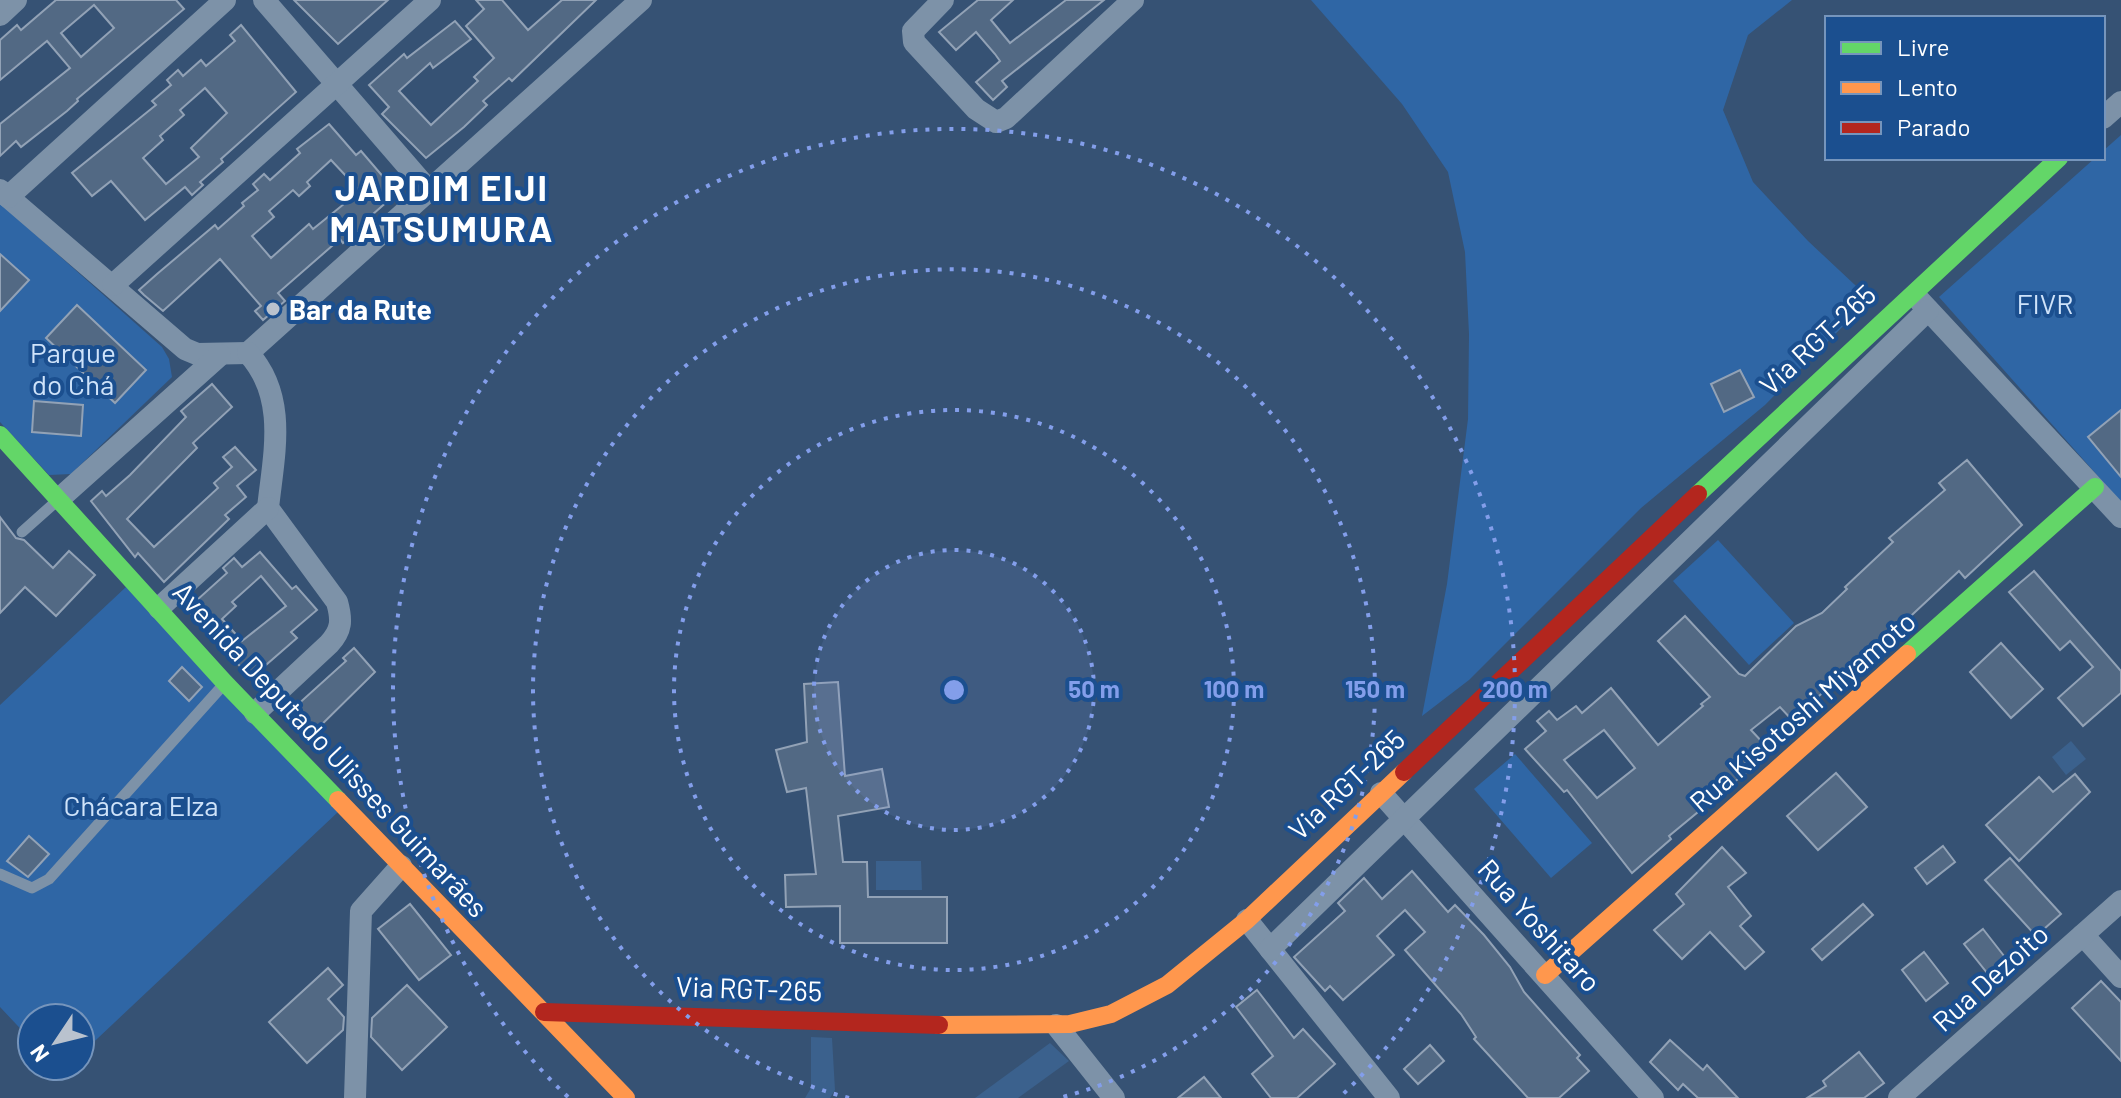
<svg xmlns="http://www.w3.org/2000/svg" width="2121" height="1098" font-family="Barlow,sans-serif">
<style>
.green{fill:#2f66a5}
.water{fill:#3b618d}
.building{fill:#526984;stroke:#92a2b6;stroke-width:2;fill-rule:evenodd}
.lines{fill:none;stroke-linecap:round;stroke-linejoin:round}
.lane{stroke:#7d92a8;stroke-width:11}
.street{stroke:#7d92a8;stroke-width:22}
.fast{stroke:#63d668;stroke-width:18}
.slow{stroke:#ff974d;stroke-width:18}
.jam{stroke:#b3261e;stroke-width:18}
.ring{fill:none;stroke:#839eea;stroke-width:4;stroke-dasharray:4 8}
.poi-dot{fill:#b9c2ce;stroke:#1b4f8f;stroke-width:3}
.labels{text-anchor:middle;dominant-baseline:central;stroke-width:8;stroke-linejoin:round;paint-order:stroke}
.park-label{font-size:28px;fill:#cfe3fa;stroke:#1b4f8f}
.poi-label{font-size:28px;font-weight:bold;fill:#fff;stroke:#1b4f8f;text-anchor:start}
.street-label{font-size:28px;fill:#fff;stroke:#1b4f8f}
.district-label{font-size:36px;font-weight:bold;letter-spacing:2px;fill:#fff;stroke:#1b4f8f}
.centre{fill:#839eea;stroke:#1b4f8f;stroke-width:4}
.ring-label{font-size:24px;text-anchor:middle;font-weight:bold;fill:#839eea;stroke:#1b4f8f;stroke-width:8;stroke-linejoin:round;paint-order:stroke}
</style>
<rect width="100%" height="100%" fill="#365274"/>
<g class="green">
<polygon points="1311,0 1792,0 1748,35 1723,110 1753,182 1808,241 1870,299 1765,405 1641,508 1469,680 1422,716 1447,584 1468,419 1469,334 1465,252 1448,172 1402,104"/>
<polygon points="2121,135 2121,502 1939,297 2095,158 2103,158 2103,151"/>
<polygon points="0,203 162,347 169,359 172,377 71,474 49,475 0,422"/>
<polygon points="1718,540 1794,623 1749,665 1673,581"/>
<polygon points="126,587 338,812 80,1055 80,1018 32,1018 32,1041 0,1007 0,705"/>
<polygon points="1515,754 1592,843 1551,878 1474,789"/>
</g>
<g class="water">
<polygon points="2071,741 2086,759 2066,775 2052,757"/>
<polygon points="876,861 921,861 922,890 876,890"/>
<polygon points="811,1037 832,1038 835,1090 830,1098 805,1098 811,1088"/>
<polygon points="1050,1043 1069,1061 1018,1098 975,1098"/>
</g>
<g class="building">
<path d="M56,0H176L184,9L77,99L78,101L67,111L21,147L16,141L0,156V124L70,68L47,41L0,80V40L17,25L21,30ZM94,5L114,28L81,57L61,33Z"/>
<polygon points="294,0 388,0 338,44"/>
<polygon points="476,0 502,0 528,30 562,0 596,0 512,81 509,78 483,101 487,105 464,127 426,158 382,114 389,107 369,85 404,54 407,58 455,21 471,39 433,68 430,63 399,91 431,125 478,81 474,77 494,58 466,26 484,9"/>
<polygon points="978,0 1013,0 991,20 1010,43 1066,0 1104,0 1002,81 1007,87 993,100 976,82 1000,61 995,54 976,32 956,50 939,32"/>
<path d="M241,25L296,92L221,159L223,162L200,182L203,185L192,195L185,187L145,220L111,181L92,196L72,173L156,105L152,101L171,85L167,80L178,70L183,76L201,60L206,66L235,41L230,35ZM205,88L227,113L191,148L199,157L166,184L143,158L163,140L160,136L184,115L180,110Z"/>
<path d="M329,124L356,155L361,151L397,193L372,215L375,219L343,243L340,239L278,293L285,301L263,320L255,311L261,306L220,259L163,311L144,295L139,290L157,274L215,225L218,229L244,206L242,203L258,190L253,184L264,174L270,180L300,153L297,149ZM331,160L360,191L313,229L309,224L271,258L252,236L274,217L269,211L293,190L299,196L310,186L307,182Z"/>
<polygon points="0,254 29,280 0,311"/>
<polygon points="77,305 146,370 115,403 46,338"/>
<polygon points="1740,370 1754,397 1724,412 1711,384"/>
<polygon points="212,384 232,407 193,443 197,448 127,519 154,547 218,488 214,483 232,467 223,457 235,447 256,470 237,486 246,497 225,515 229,519 164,582 138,553 135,557 91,501 102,491 106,496 130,475 186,417 181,411"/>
<polygon points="34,401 83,405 81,436 32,432"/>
<polygon points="2121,410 2121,477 2088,437"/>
<path d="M1967,460L2022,525L1965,578L1959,571L1884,641L1886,643L1870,659L1858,666L1856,663L1845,671L1793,721L1780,707L1751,730L1765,745L1745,763L1750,769L1669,836L1671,839L1632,873L1567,790L1564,792L1525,749L1546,731L1537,721L1549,711L1557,720L1576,706L1582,713L1611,688L1658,745L1703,706L1701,704L1710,697L1658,641L1685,616L1739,674L1745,676L1796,626L1822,613L1847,589L1845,587L1893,542L1889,538L1945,490L1939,483ZM1604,730L1635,768L1597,798L1564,760Z"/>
<polygon points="0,517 16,538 24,540 53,568 69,551 95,575 56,616 25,587 0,613"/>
<path d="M260,552L292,589L296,586L317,610L291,632L297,638L251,678L187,609L227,573L223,568L234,558L242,567ZM261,576L286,606L242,641L222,619L236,606L232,602Z"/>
<polygon points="2034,571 2121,671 2121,693 2083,726 2058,698 2093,667 2070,641 2060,650 2009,592"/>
<polygon points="2001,643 2043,689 2011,718 1970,672"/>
<polygon points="354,648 375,672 306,740 285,716 346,661 343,658"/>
<polygon points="182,667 202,687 189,701 169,681"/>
<polygon points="838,682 845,776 882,769 889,807 838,816 843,862 867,862 868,897 947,897 947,943 840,943 840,906 786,907 785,875 816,874 806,788 787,792 776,750 807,742 804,684"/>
<polygon points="1836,773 1867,807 1818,850 1787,816"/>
<polygon points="2075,774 2090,792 2019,861 1986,825 2039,777 2053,792"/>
<polygon points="29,836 49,854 28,877 7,861"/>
<polygon points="1943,846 1955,862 1927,884 1915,868"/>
<polygon points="1722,847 1746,873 1728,887 1751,916 1740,926 1764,952 1745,969 1710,932 1682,959 1654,930 1684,904 1676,894"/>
<polygon points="2010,858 2061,914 2036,936 1985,880"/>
<polygon points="1412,871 1448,912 1455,905 1484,935 1510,967 1524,992 1580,1055 1577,1058 1589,1071 1559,1098 1528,1098 1474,1039 1476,1037 1461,1014 1405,950 1425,932 1405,910 1377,936 1394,955 1343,1000 1330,986 1325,991 1294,957 1345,911 1338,903 1364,878 1382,899"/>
<polygon points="410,904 451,955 419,980 378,929"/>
<polygon points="1863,904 1873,915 1822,960 1812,949"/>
<polygon points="1983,929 2015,970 1996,984 1964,944"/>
<polygon points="1924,952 1948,983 1926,1001 1902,970"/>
<polygon points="328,968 343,985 328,999 344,1017 343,1030 307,1063 269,1022"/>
<polygon points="2101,981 2121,1002 2121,1061 2072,1008"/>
<polygon points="407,985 447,1027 402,1070 371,1037 372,1018"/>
<polygon points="1257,990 1294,1038 1303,1029 1335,1064 1297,1098 1271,1098 1252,1074 1273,1056 1236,1007"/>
<polygon points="1670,1040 1703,1070 1707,1065 1738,1098 1698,1098 1683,1084 1678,1090 1650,1062"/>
<polygon points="1430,1045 1444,1061 1418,1084 1404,1069"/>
<polygon points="1859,1052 1884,1083 1864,1098 1807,1098 1826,1086 1823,1081"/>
<polygon points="1204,1077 1221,1098 1178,1098"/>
</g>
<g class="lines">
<g class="lane">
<polyline points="22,532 59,499"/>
<polyline points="0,874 32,888 49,879 225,683"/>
</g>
<g class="street">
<polyline points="264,0 430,192"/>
<polyline points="943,0 913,31 914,42 976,109 996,122 1006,118 1133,0"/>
<polyline points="0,15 16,0"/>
<polyline points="2103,118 2121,102"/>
<polyline points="0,190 185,349 197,354 248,353"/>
<polyline points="8,197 225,0"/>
<polyline points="113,285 430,0"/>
<polyline points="1920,301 2121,517"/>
<polyline points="248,353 641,0"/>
<path d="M248,353C288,397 274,453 268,508L337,602C342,620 342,630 329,644L255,713"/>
<polyline points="59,499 220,355"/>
<polyline points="159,608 268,508"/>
<polyline points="1381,793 1653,1098"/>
<polyline points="1247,920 1389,1098"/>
<polyline points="2083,935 2121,977"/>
<polyline points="1270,949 1928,310"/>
<polyline points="1056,1025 1114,1098"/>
<polyline points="355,1098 361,911 401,866"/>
<polyline points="1899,1098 2121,901"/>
</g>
<g class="fast">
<polyline points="0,435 225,683 338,800"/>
<polyline points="1698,494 2059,158"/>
<polyline points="1907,654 2095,487"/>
</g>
<g class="slow">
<polyline points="338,800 626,1098"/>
<polyline points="1545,975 1907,654"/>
<polyline points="939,1025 1070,1024 1111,1014 1167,985 1247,920 1404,772"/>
</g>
<g class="jam">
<polyline points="1404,772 1698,494"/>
<polyline points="544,1012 939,1025"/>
</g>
</g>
<circle cx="954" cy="690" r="140" fill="#839eea" fill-opacity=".12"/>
<g class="ring">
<circle cx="954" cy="690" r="140"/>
<circle cx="954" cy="690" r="280"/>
<path d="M849 1098A421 421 0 1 1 1059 1098"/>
<path d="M568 1097A561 561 0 1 1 1340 1097"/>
</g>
<circle class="poi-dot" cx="273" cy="309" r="8"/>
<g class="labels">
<g class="park-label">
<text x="2045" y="303">FIVR</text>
<text x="73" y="352">Parque<tspan x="73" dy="32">do Chá</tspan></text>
<text x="141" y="805">Chácara Elza</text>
</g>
<g class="poi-label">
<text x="289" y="309">Bar da Rute</text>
</g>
<g class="street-label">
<text transform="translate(1817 339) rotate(-43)">Via RGT-265</text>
<text transform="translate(1802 711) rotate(-41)">Rua Kisotoshi Miyamoto</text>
<text transform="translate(331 749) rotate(47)">Avenida Deputado Ulisses Guimarães</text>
<text transform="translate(1346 784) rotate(-43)">Via RGT-265</text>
<text transform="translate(1540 925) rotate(48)">Rua Yoshitaro</text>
<text transform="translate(1990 977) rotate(-42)">Rua Dezoito</text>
<text transform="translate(749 988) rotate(2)">Via RGT-265</text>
</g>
<g class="district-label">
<text x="442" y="186">JARDIM EIJI<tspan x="442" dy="41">MATSUMURA</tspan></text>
</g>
</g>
<circle cx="954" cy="690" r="12" class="centre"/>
<g class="ring-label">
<text x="1094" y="698">50 m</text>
<text x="1234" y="698">100 m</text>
<text x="1375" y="698">150 m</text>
<text x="1515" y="698">200 m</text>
</g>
<rect x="1825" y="16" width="280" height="144" fill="#1b4f8f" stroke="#7695bc" stroke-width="2"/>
<rect x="1841" y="42" width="40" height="12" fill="#63d668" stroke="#7695bc" stroke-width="2"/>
<text x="1897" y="56" font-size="24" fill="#ffffff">Livre</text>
<rect x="1841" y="82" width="40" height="12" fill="#ff974d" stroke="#7695bc" stroke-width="2"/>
<text x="1897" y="96" font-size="24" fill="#ffffff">Lento</text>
<rect x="1841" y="122" width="40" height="12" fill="#b3261e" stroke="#7695bc" stroke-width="2"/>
<text x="1897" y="136" font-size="24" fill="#ffffff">Parado</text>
<g transform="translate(56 1042) rotate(235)"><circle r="38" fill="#1b4f8f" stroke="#7695bc" stroke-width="2"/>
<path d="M0-6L14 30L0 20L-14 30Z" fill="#b9c2ce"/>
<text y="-12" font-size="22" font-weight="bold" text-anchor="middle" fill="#ffffff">N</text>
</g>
</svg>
